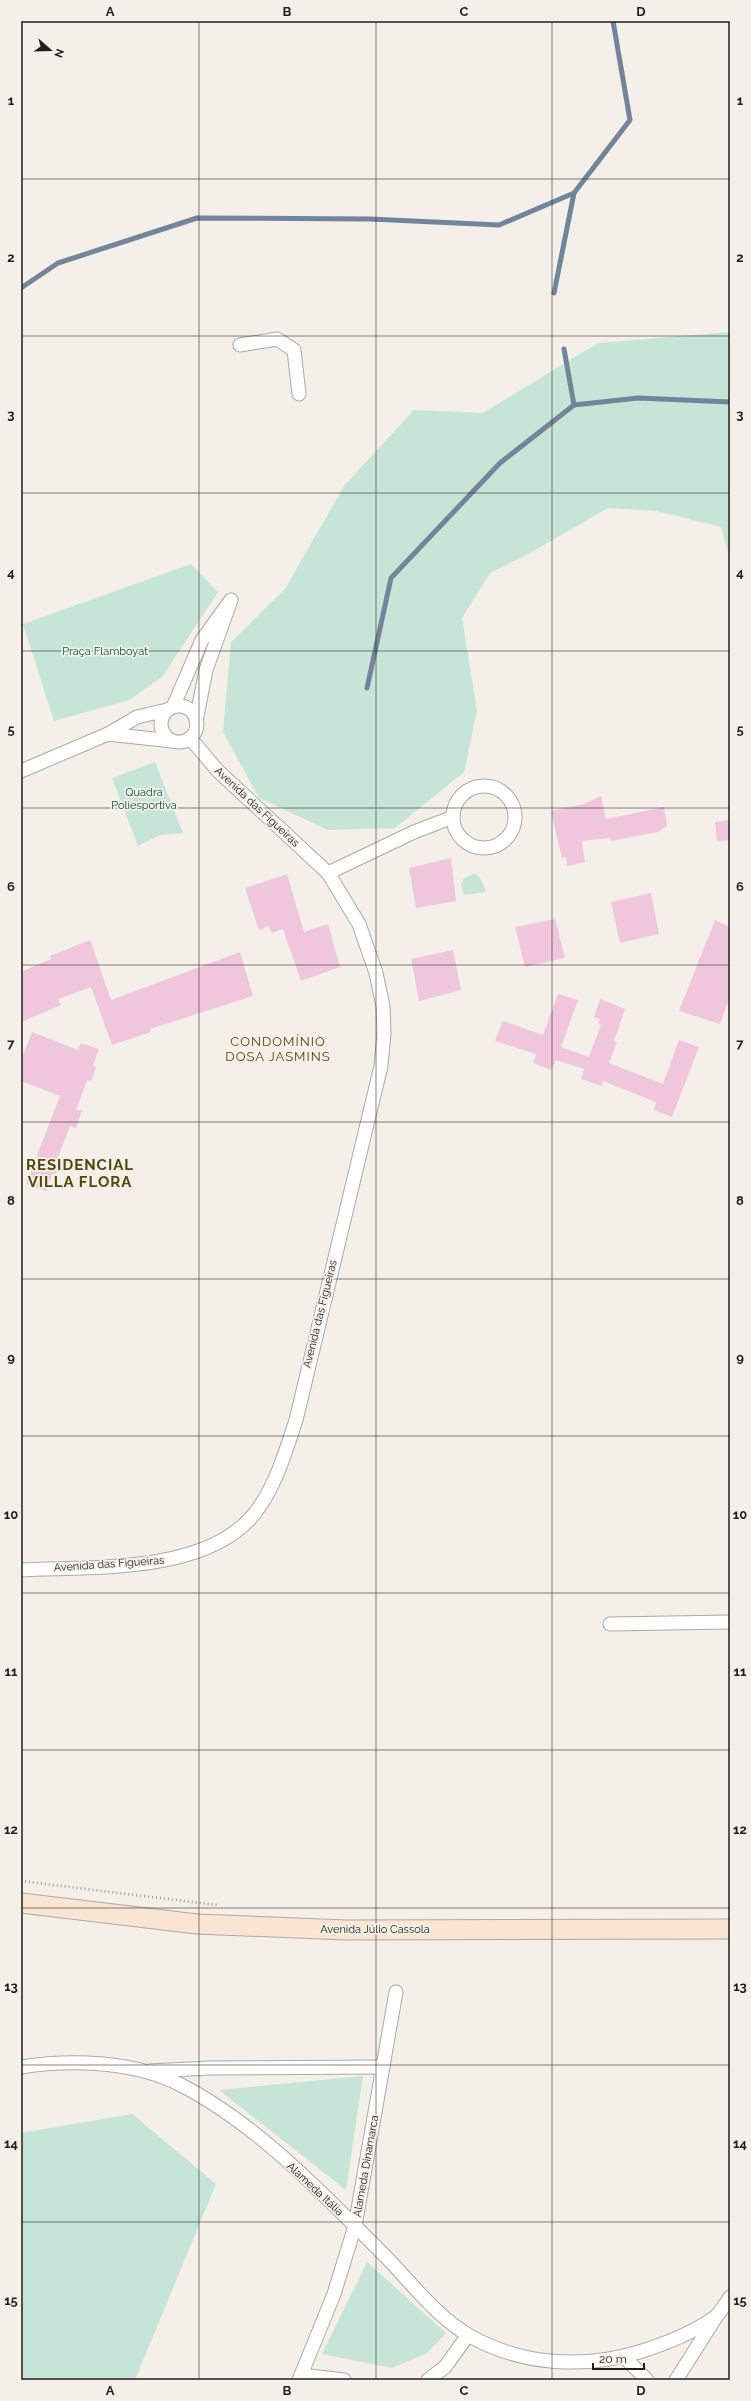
<svg xmlns="http://www.w3.org/2000/svg" width="751" height="2401" font-family="Raleway,sans-serif">
<style>
.green{fill:#c7e5d6}
.lines{fill:none;stroke-linecap:round;stroke-linejoin:round}
.stream{stroke:#73859a;stroke-width:5}
.building{fill:#efc6db}
.minor-casing{stroke:#aea9a2;stroke-width:15}
.secondary-casing{stroke:#aea9a2;stroke-width:21}
.path{stroke:#9e9a95;stroke-width:2.5;stroke-dasharray:1 3;stroke-linecap:butt}
.minor{stroke:#fff;stroke-width:13}
.secondary{stroke:#fae4d2;stroke-width:19}
.grid{fill:none;stroke:#201e1c;stroke-width:1;stroke-opacity:0.55}
.labels{text-anchor:middle;dominant-baseline:central;stroke-width:3.5;stroke-linejoin:round;paint-order:stroke}
.park-label{font-size:11px;fill:#02553c;stroke:#f4efe8}
.street-label{font-size:11px;fill:#201e1c;stroke:#f4efe8}
.quarter-label{font-size:13px;letter-spacing:1px;fill:#4e4a09;stroke:#f4efe8}
.district-label{font-size:15px;font-weight:bold;letter-spacing:1px;fill:#4e4a09;stroke:#f4efe8}
.neatline{fill:none;stroke:#201e1c;stroke-width:1.5}
.grid-label{font-size:13px;text-anchor:middle;font-weight:bold;fill:#201e1c}
</style>
<rect width="100%" height="100%" fill="#f4efe8"/>
<g class="green">
<polygon points="730,332 730,560 721,527 657,511 608,508 532,552 490,573 462,618 477,711 464,772 395,828 328,830 259,798 223,732 231,642 285,589 344,486 414,410 483,413 598,343"/>
<polygon points="191,564 218,592 162,677 129,700 54,721 23,624"/>
<polygon points="155,762 183,833 160,835 138,846 112,778"/>
<polygon points="475,873 482,881 486,892 464,895 461,884 464,878"/>
<polygon points="363,2076 346,2190 219,2090"/>
<polygon points="132,2114 216,2184 135,2380 21,2380 21,2133"/>
<polygon points="367,2262 446,2333 427,2353 392,2368 322,2354"/>
</g>
<g class="lines">
<g class="stream">
<polyline points="21,288 58,263 197,218 370,219 499,225 574,193"/>
<polyline points="554,293 574,193 630,120 613,21"/>
<polyline points="564,349 574,405"/>
<polyline points="367,688 391,578 500,463 574,405 638,398 730,402"/>
</g>
</g>
<g class="building">
<polygon points="601,796 606,819 664,807 667,826 658,832 611,841 610,838 582,841 585,862 567,866 566,857 562,858 551,811 584,804"/>
<polygon points="730,820 730,840 717,841 715,822"/>
<polygon points="451,858 456,901 416,908 409,868"/>
<polygon points="287,874 304,932 328,924 340,967 301,981 283,929 272,933 269,926 259,930 245,888"/>
<polygon points="651,893 659,934 620,943 611,902"/>
<polygon points="555,919 565,958 525,967 515,927"/>
<polygon points="715,920 730,927 730,997 720,1024 679,1011"/>
<polygon points="90,940 111,1000 240,952 253,996 150,1029 151,1032 112,1045 91,987 58,999 61,1005 21,1022 21,972 51,959 50,956"/>
<polygon points="453,950 461,990 419,1001 411,959"/>
<polygon points="558,994 578,1000 561,1047 589,1057 601,1025 598,1024 600,1019 594,1017 600,999 625,1009 614,1041 617,1042 609,1063 663,1084 679,1040 699,1047 672,1117 654,1110 656,1102 603,1081 601,1086 581,1079 584,1069 556,1060 551,1070 533,1063 536,1054 495,1041 503,1021 543,1035"/>
<polygon points="32,1032 78,1050 81,1043 99,1049 93,1065 96,1067 91,1081 87,1080 76,1110 82,1110 76,1128 70,1126 57,1159 60,1161 55,1174 52,1174 46,1191 26,1184 60,1096 21,1081 21,1060"/>
</g>
<g class="lines">
<g class="minor-casing">
<g id="minor">
<polyline points="240,345 277,339 294,350 299,394"/>
<circle cx="179" cy="724" r="18"/>
<polyline points="173,707 202,640 231,600 206,670 196,721"/>
<polyline points="167,710 137,717 108,734 172,741"/>
<polyline points="21,771 108,734"/>
<circle cx="484" cy="817" r="31"/>
<polyline points="328,873 414,832 453,817"/>
<path d="M21,1570C94,1566 215,1575 260,1506C278,1479 286,1450 296,1420L381,1066L384,1033L383,1006L376,973L359,924L328,873L218,771L190,738"/>
<polyline points="610,1624 730,1622"/>
<path d="M21,2067C71,2059 135,2061 181,2085C259,2125 326,2197 388,2259C413,2285 438,2318 470,2336C521,2365 583,2369 639,2352C665,2344 693,2333 715,2317C721,2312 726,2303 730,2297"/>
<polyline points="149,2071 210,2068 383,2067"/>
<polyline points="624,2357 647,2380"/>
<polyline points="301,2375 344,2380"/>
<polyline points="299,2380 334,2294 355,2226 396,1992"/>
<polyline points="428,2380 445,2367 468,2335"/>
<polyline points="676,2380 716,2317"/>
</g>
</g>
<g class="secondary-casing">
<polyline id="secondary" points="21,1903 197,1924 346,1930 730,1929"/>
</g>
<polyline class="path" points="21,1881 217,1905"/>
<use href="#minor" class="minor"/>
<use href="#secondary" class="secondary"/>
</g>
<path class="grid" d="M199,21V2380M376,21V2380M552,21V2380M21,179H730M21,336H730M21,493H730M21,651H730M21,808H730M21,965H730M21,1122H730M21,1279H730M21,1436H730M21,1593H730M21,1750H730M21,1908H730M21,2065H730M21,2222H730"/>
<g class="labels">
<g class="park-label">
<text x="105" y="651">Praça Flamboyat</text>
<text x="144" y="792">Quadra<tspan x="144" dy="13">Poliesportiva</tspan></text>
</g>
<g class="street-label">
<text transform="translate(257 807) rotate(43)">Avenida das Figueiras</text>
<text transform="translate(320 1314) rotate(-76)">Avenida das Figueiras</text>
<text transform="translate(109 1564) rotate(-4)">Avenida das Figueiras</text>
<text x="375" y="1929">Avenida Júlio Cassola</text>
<text transform="translate(366 2166) rotate(-80)">Alameda Dinamarca</text>
<text transform="translate(315 2189) rotate(43)">Alameda Itália</text>
</g>
<g class="quarter-label">
<text x="278" y="1041">CONDOMÍNIO<tspan x="278" dy="15">DOSA JASMINS</tspan></text>
</g>
<g class="district-label">
<text x="80" y="1165">RESIDENCIAL<tspan x="80" dy="17">VILLA FLORA</tspan></text>
</g>
</g>
<rect width="751" height="2401" fill="none" stroke="#f4efe8" stroke-width="44"/>
<g transform="translate(50 50) rotate(110)" stroke="#f4efe8" stroke-width="3" paint-order="stroke">
<path d="M0-3L7 15L0 10L-7 15Z" fill="#201e1c"/>
<text y="-6" font-size="11" font-weight="bold" text-anchor="middle" fill="#201e1c">N</text>
</g>
<path d="M593 2363v6h51v-6" fill="none" stroke="#201e1c" stroke-width="2"/>
<text x="599" y="2363" font-size="12" fill="#201e1c" stroke="#f4efe8" stroke-width="3" paint-order="stroke">20 m</text>
<rect x="22" y="22" width="707" height="2357" class="neatline"/>
<g class="grid-label">
<text x="110" y="16">A</text>
<text x="287" y="16">B</text>
<text x="464" y="16">C</text>
<text x="641" y="16">D</text>
<text x="11" y="105">1</text>
<text x="740" y="105">1</text>
<text x="11" y="262">2</text>
<text x="740" y="262">2</text>
<text x="11" y="419">3</text>
<text x="740" y="419">3</text>
<text x="11" y="577">4</text>
<text x="740" y="577">4</text>
<text x="11" y="734">5</text>
<text x="740" y="734">5</text>
<text x="11" y="891">6</text>
<text x="740" y="891">6</text>
<text x="11" y="1048">7</text>
<text x="740" y="1048">7</text>
<text x="11" y="1205">8</text>
<text x="740" y="1205">8</text>
<text x="11" y="1362">9</text>
<text x="740" y="1362">9</text>
<text x="11" y="1519">10</text>
<text x="740" y="1519">10</text>
<text x="11" y="1676">11</text>
<text x="740" y="1676">11</text>
<text x="11" y="1834">12</text>
<text x="740" y="1834">12</text>
<text x="11" y="1991">13</text>
<text x="740" y="1991">13</text>
<text x="11" y="2148">14</text>
<text x="740" y="2148">14</text>
<text x="11" y="2305">15</text>
<text x="740" y="2305">15</text>
<text x="110" y="2395">A</text>
<text x="287" y="2395">B</text>
<text x="464" y="2395">C</text>
<text x="641" y="2395">D</text>
</g>
</svg>
